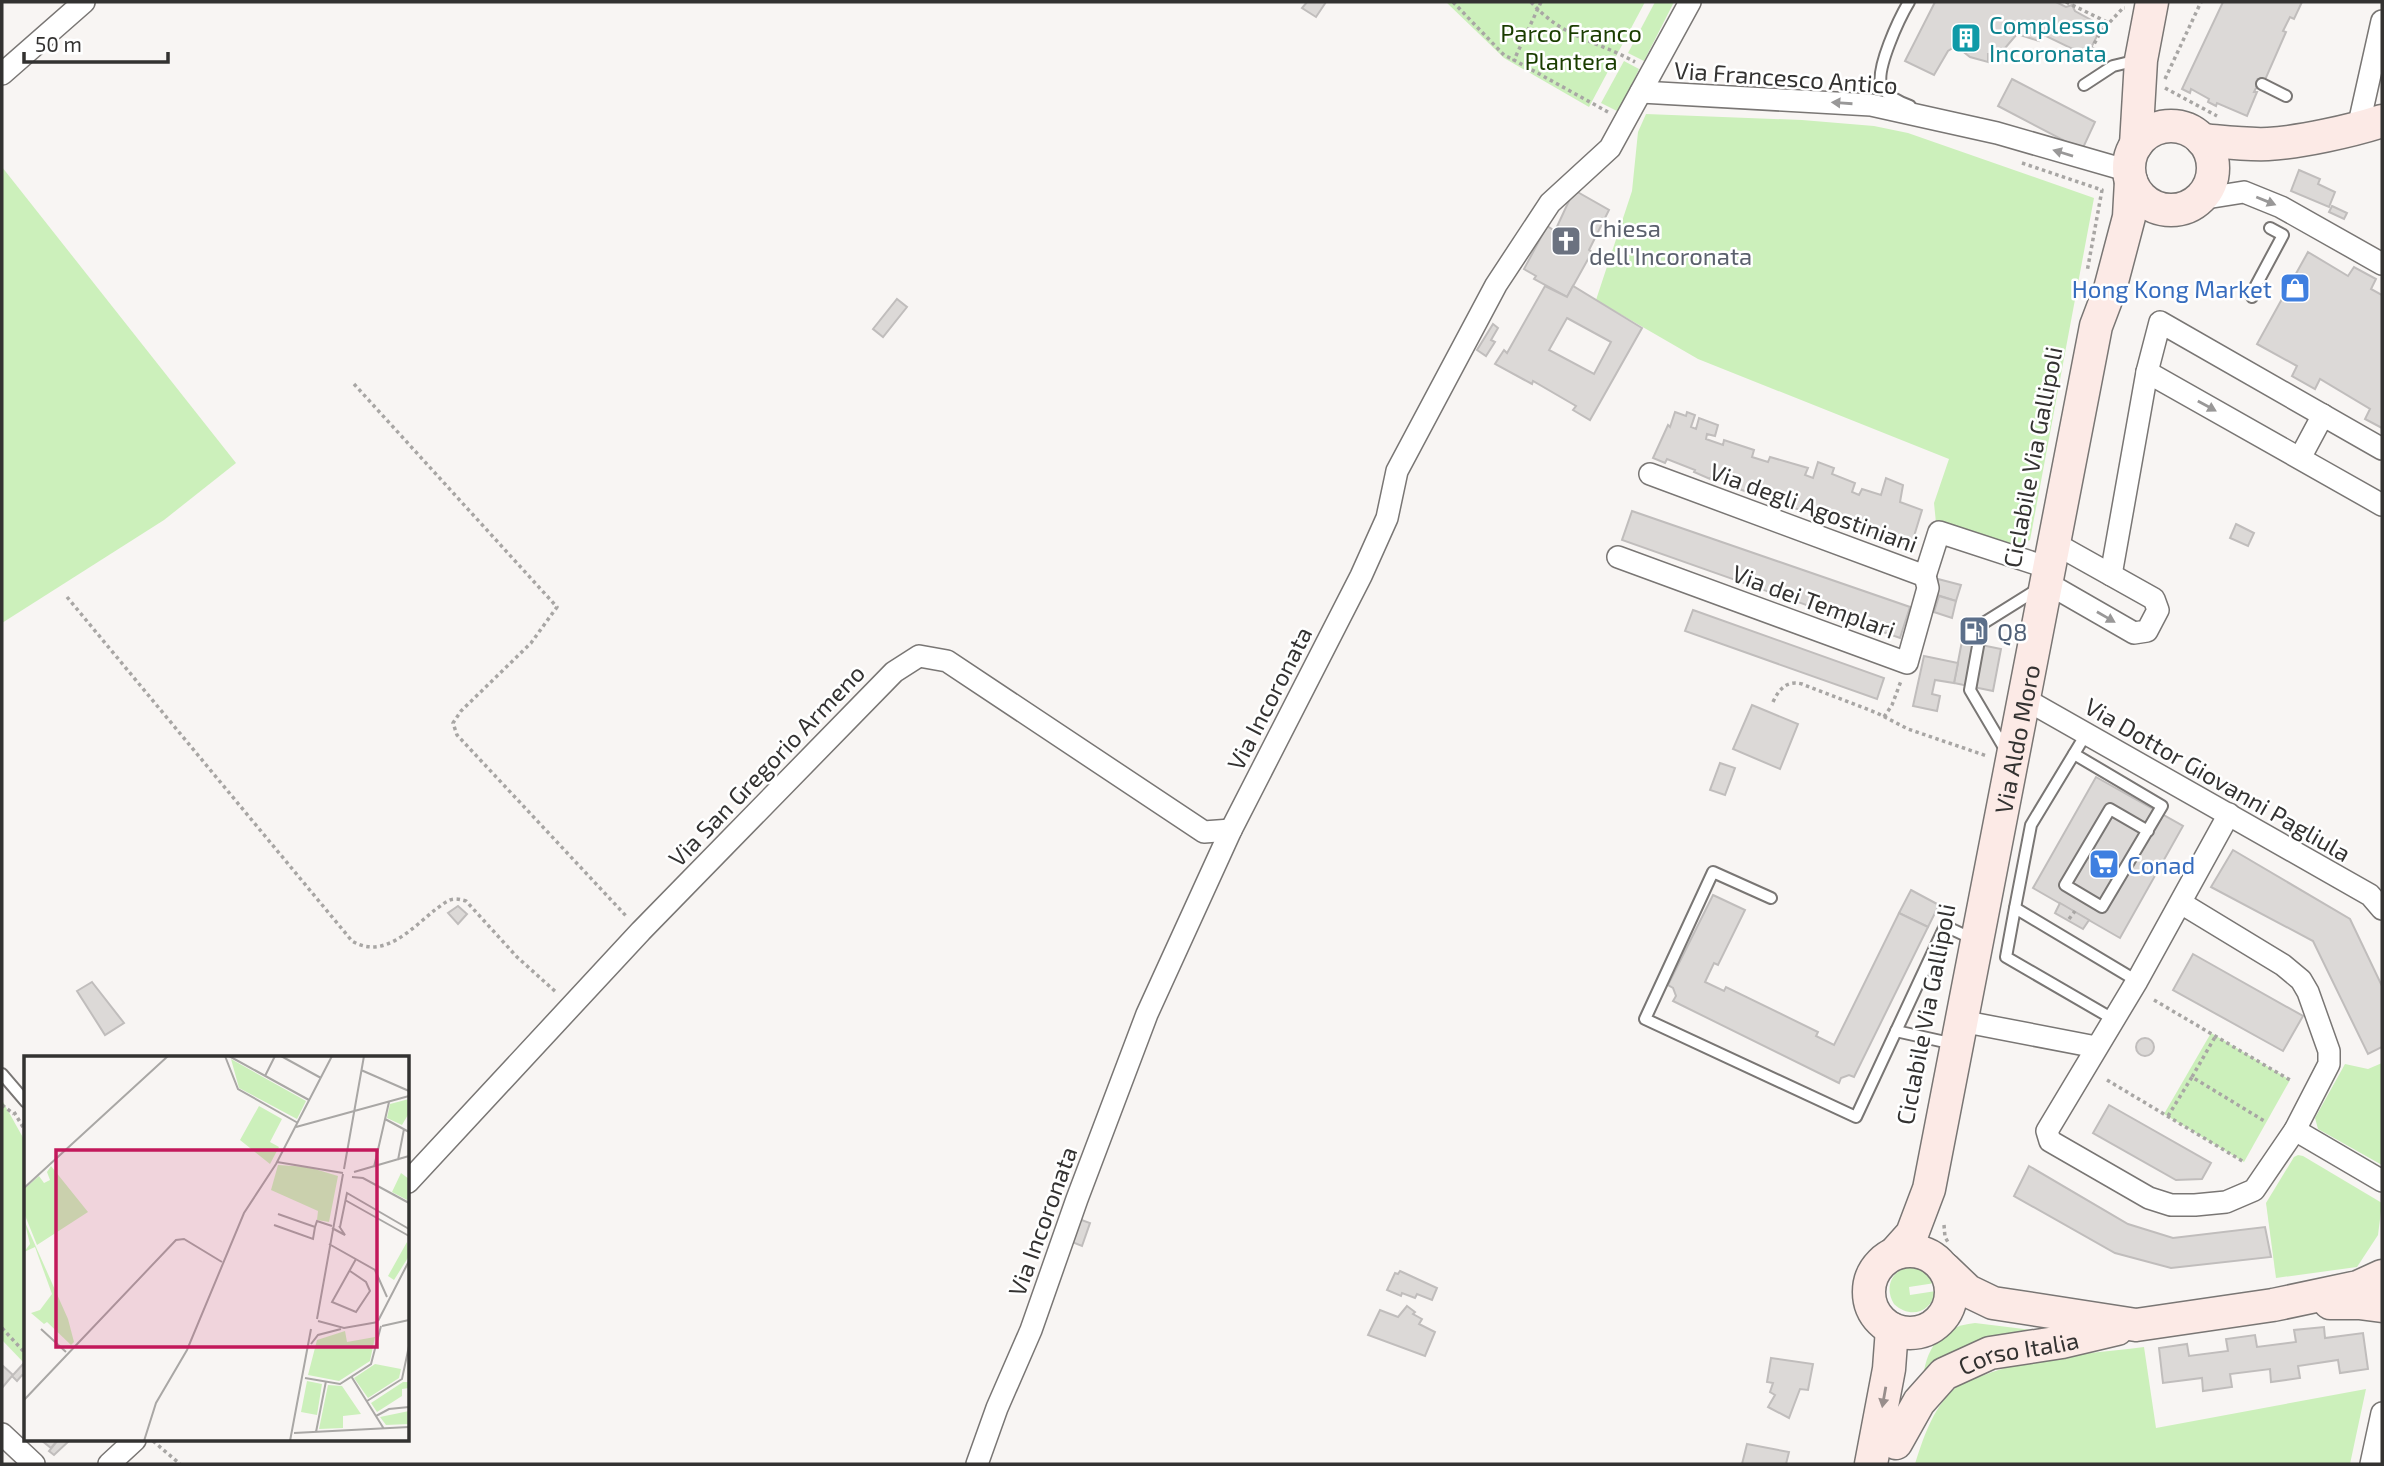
<svg xmlns="http://www.w3.org/2000/svg" width="2384" height="1466" font-family="'Exo 2',sans-serif">
<style>
.green{fill:#ccf0bb}
.building{fill:#dcd9d7;stroke:#c0bdbc;stroke-width:2;fill-rule:evenodd}
.lines{fill:none;stroke-linecap:round;stroke-linejoin:round}
.lane-casing{stroke:#797674;stroke-width:14}
.street-casing{stroke:#797674;stroke-width:24}
.secondary-casing{stroke:#797674;stroke-width:35}
.path{stroke:#a8a6a4;stroke-width:3.5;stroke-dasharray:3.5 3.5;stroke-linecap:butt}
.lane{stroke:#fff;stroke-width:10}
.street{stroke:#fff;stroke-width:21}
.secondary{stroke:#fceae6;stroke-width:32}
.oneway{fill:#999898}
.oneway2{fill:#988e8c}
.labels{text-anchor:middle;dominant-baseline:central;stroke-width:5;stroke-linejoin:round;paint-order:stroke}
.culture-label{font-size:24px;fill:#0d838f;stroke:#fff;text-anchor:start}
.park-label{font-size:24px;fill:#1a3d00;stroke:#fff}
.street-label{font-size:24px;fill:#333231;stroke:#fff}
.worship-label{font-size:24px;fill:#5b616d;stroke:#fff;text-anchor:start}
.shop-label{font-size:24px;fill:#366cbe;stroke:#fff;text-anchor:end}
.service-label{font-size:24px;fill:#4e5e75;stroke:#fff;text-anchor:start}
.inset-road{fill:none;stroke:#a9a7a5;stroke-width:2}
.view{fill:#c2185b;fill-opacity:0.15;stroke:#c2185b;stroke-width:3.5}
.inset-edge{fill:none;stroke:#333231;stroke-width:3.5}
</style>
<rect width="100%" height="100%" fill="#f8f5f3"/>
<g class="green">
<polygon points="1446,2 1645,2 1589,107 1504,58"/>
<polygon points="1655,2 1674,2 1644,61 1628,53"/>
<polygon points="1624,61 1639,69 1619,112 1601,103"/>
<polygon points="1646,114 1802,120 1874,126 1908,133 2094,198 2030,540 2011,549 1936,523 1934,503 1949,459 1698,359 1596,300 1632,191 1638,132"/>
<polygon points="2,167 236,463 164,520 2,623"/>
<polygon points="2211,1033 2290,1080 2244,1162 2164,1114"/>
<polygon points="2382,1063 2382,1165 2318,1129 2315,1118 2345,1064 2368,1069"/>
<polygon points="2,1100 26,1143 26,1365 2,1340"/>
<polygon points="2298,1155 2303,1156 2382,1203 2378,1235 2357,1267 2276,1278 2266,1203 2294,1157"/>
<path d="M1915,1266L1930,1273L1935,1283L1909,1287L1910,1295L1936,1291C1931,1313 1910,1319 1894,1304C1883,1286 1893,1267 1915,1266Z"/>
<path d="M1975,1323L2057,1333L1922,1383C1926,1349 1938,1327 1975,1323Z"/>
<path d="M2144,1347L2156,1428L2366,1389L2350,1464H1915C1924,1436 1934,1404 1959,1385C1965,1382 1973,1379 1979,1377C2030,1356 2089,1354 2144,1347Z"/>
</g>
<g class="building">
<polygon points="1307,2 1326,2 1316,17 1302,8"/>
<polygon points="1935,2 2056,2 2066,7 2072,5 2075,11 2102,26 2087,56 2042,34 2039,41 2017,34 2006,47 1995,54 1988,54 1988,62 1970,57 1956,46 1948,51 1934,75 1905,61"/>
<polygon points="2223,2 2302,2 2294,19 2290,17 2283,31 2286,32 2265,80 2261,78 2254,92 2257,92 2247,116 2217,103 2216,106 2208,102 2209,99 2191,89 2190,93 2182,89"/>
<polygon points="2012,79 2095,122 2082,150 1998,106"/>
<polygon points="2299,170 2320,179 2318,184 2335,192 2329,207 2291,191"/>
<polygon points="1574,190 1609,210 1589,250 1592,252 1567,297 1534,279 1536,276 1524,269 1547,226 1555,231"/>
<polygon points="2332,206 2347,213 2344,219 2329,212"/>
<polygon points="2308,252 2348,276 2354,267 2376,279 2371,289 2382,295 2382,428 2365,419 2370,409 2320,379 2315,389 2292,376 2297,366 2257,344"/>
<path d="M1545,286L1567,297L1573,286L1642,328L1590,420L1573,410L1576,406L1533,381L1532,384L1495,364L1504,350L1507,353ZM1567,318L1611,342L1594,374L1549,350Z"/>
<polygon points="897,299 907,307 883,337 873,329"/>
<polygon points="1493,324 1498,328 1491,340 1495,342 1486,356 1477,350"/>
<polygon points="1675,412 1686,416 1687,412 1695,415 1691,427 1696,429 1699,418 1718,425 1715,436 1707,434 1706,439 1723,445 1724,440 1754,450 1752,457 1768,462 1770,457 1808,468 1805,475 1813,478 1818,462 1834,468 1832,474 1855,483 1852,492 1859,495 1862,489 1881,495 1886,478 1903,485 1900,502 1922,510 1911,546 1895,541 1895,544 1877,538 1878,534 1850,525 1849,529 1831,522 1832,518 1804,508 1803,511 1785,505 1786,502 1758,491 1756,495 1739,489 1740,485 1712,475 1710,479 1694,472 1695,470 1667,459 1665,463 1653,458 1668,425 1670,427"/>
<polygon points="1632,511 1910,607 1900,638 1622,540"/>
<polygon points="2236,524 2254,533 2248,546 2230,538"/>
<polygon points="1938,579 1961,585 1956,601 1934,594"/>
<polygon points="1939,596 1956,601 1952,618 1934,612"/>
<polygon points="1693,610 1884,678 1877,699 1685,631"/>
<polygon points="1962,641 2001,649 1993,691 1954,683"/>
<polygon points="1924,656 1958,663 1954,683 1935,680 1932,694 1940,696 1937,711 1913,706"/>
<polygon points="1752,705 1798,724 1780,769 1733,749"/>
<polygon points="1720,763 1735,768 1725,795 1710,790"/>
<polygon points="2096,777 2183,826 2120,938 2033,888"/>
<polygon points="2233,850 2350,919 2382,986 2382,1047 2368,1054 2313,941 2211,887"/>
<polygon points="1911,890 1939,905 1928,927 1899,913"/>
<polygon points="1713,895 1745,910 1718,965 1714,963 1705,982 1724,991 1726,987 1818,1032 1816,1036 1834,1045 1899,913 1928,927 1854,1077 1849,1075 1841,1078 1839,1083 1673,1001 1676,996 1673,988 1668,985"/>
<polygon points="2060,903 2089,920 2083,929 2055,913"/>
<polygon points="458,906 467,914 458,924 448,913"/>
<polygon points="2193,954 2303,1016 2283,1051 2173,990"/>
<polygon points="92,982 124,1023 105,1035 77,991"/>
<circle cx="2145" cy="1047" r="9"/>
<polygon points="2109,1105 2211,1163 2202,1179 2176,1180 2093,1133"/>
<polygon points="2029,1166 2128,1224 2173,1238 2265,1227 2271,1257 2171,1268 2115,1253 2014,1196"/>
<polygon points="1076,1218 1090,1223 1082,1246 1067,1240"/>
<polygon points="1400,1271 1437,1288 1432,1300 1417,1294 1415,1298 1402,1293 1401,1296 1387,1290 1395,1273 1398,1274"/>
<polygon points="1407,1306 1415,1312 1413,1314 1422,1319 1419,1324 1435,1332 1425,1356 1368,1335 1380,1310 1398,1317"/>
<polygon points="2324,1327 2325,1338 2363,1333 2368,1369 2340,1373 2338,1360 2298,1366 2300,1378 2271,1382 2270,1369 2230,1374 2232,1387 2203,1391 2202,1378 2163,1383 2159,1348 2187,1344 2189,1356 2228,1351 2226,1339 2255,1335 2257,1347 2296,1342 2294,1330"/>
<polygon points="1771,1358 1813,1364 1808,1390 1800,1389 1789,1418 1768,1407 1775,1395 1770,1392 1773,1383 1767,1382"/>
<polygon points="24,1363 26,1365 26,1378 22,1375 17,1381 12,1376 2,1388 2,1365 13,1375"/>
<polygon points="41,1440 58,1440 51,1448"/>
<polygon points="58,1440 70,1440 54,1455 49,1451"/>
<polygon points="1747,1444 1789,1452 1786,1464 1742,1464"/>
</g>
<g class="lines">
<g class="lane-casing">
<g id="lane">
<path d="M1909,2C1900,17 1874,71 1882,87C1887,96 1901,103 1910,106"/>
<polyline points="2262,84 2286,96"/>
<polyline points="2084,85 2113,66 2138,60"/>
<polyline points="2252,297 2253,291 2283,235 2270,228"/>
<polyline points="2006,751 1970,690 1982,624 2038,589"/>
<polyline points="2074,754 2162,806 2102,907 2065,885 2110,809 2148,831"/>
<polyline points="1771,898 1713,872 1645,1019 1856,1117 1945,926 1975,940"/>
<polyline points="2015,908 2031,825 2086,734"/>
<polyline points="2113,1019 2006,957 2015,908 2137,981"/>
<polyline points="1896,1031 1954,1044"/>
<polyline points="2,1074 26,1102"/>
</g>
</g>
<g class="street-casing">
<g id="street">
<polyline points="2,74 84,2"/>
<polyline points="1641,92 1871,105 1997,133 2129,171"/>
<polyline points="2358,128 2382,21"/>
<polyline points="2200,199 2244,192 2281,207 2382,264"/>
<polyline points="2147,372 2382,505"/>
<polyline points="2300,458 2323,415"/>
<polyline points="1650,474 1925,576 1939,532 2049,568"/>
<polyline points="1618,557 1907,663 1928,588 1925,576"/>
<polyline points="2111,575 2147,372 2160,322 2382,449"/>
<polyline points="2047,583 2134,633 2147,631 2158,610 2154,599 2054,543"/>
<polyline points="2025,699 2370,895 2382,909"/>
<polyline points="2181,903 2283,965 2301,980 2308,992 2329,1051 2329,1064 2295,1130 2254,1190 2226,1202 2195,1205 2171,1205 2149,1198 2050,1141 2047,1131 2137,981 2229,814"/>
<polyline points="1961,1021 2096,1047"/>
<polyline points="2295,1130 2382,1181"/>
<polyline points="408,1182 641,931 894,672 919,656 947,661 1204,832 1231,830"/>
<polyline points="2,1434 34,1464"/>
<polyline points="109,1464 135,1440"/>
<polyline points="977,1464 997,1408 1031,1330 1077,1199 1147,1014 1231,830 1361,576 1387,518 1397,471 1496,285 1550,203 1610,148 1690,2"/>
<polyline points="2371,1464 2382,1413"/>
</g>
</g>
<g class="secondary-casing">
<g id="secondary">
<circle cx="2171" cy="168" r="42"/>
<path d="M2202,140C2224,142 2246,145 2268,144C2301,142 2351,131 2382,121"/>
<polyline points="2136,145 2141,60 2152,2"/>
<circle cx="1910" cy="1292" r="41"/>
<path id="s1" d="M1895,1253L1912,1234L1929,1189L2096,326L2110,289L2129,217L2131,181"/>
<polyline points="1945,1269 1968,1291 1993,1303 2136,1325 2273,1305 2358,1287 2382,1276"/>
<polyline points="2330,1303 2359,1303 2382,1306"/>
<path id="s2" d="M1896,1443L1919,1402L1944,1374L1990,1353L2062,1342L2117,1329"/>
<polyline points="1871,1464 1889,1369 1892,1329"/>
</g>
</g>
<g class="path">
<polyline points="1453,2 1504,55 1514,60"/>
<path d="M1531,2C1564,39 1596,40 1635,62"/>
<polyline points="1541,2 1514,60 1608,112"/>
<polyline points="2066,2 2109,23 2123,8 2125,8"/>
<polyline points="2088,56 2106,21"/>
<polyline points="2165,79 2201,2"/>
<polyline points="2165,88 2217,116"/>
<polyline points="2022,163 2102,190 2087,272"/>
<polyline points="354,384 557,607 531,643 461,711 453,723 457,735 627,917"/>
<path d="M67,597L352,941C384,960 411,929 436,909C442,905 448,899 455,899C459,899 462,900 466,901L517,957L557,993"/>
<path d="M1773,702C1779,689 1787,680 1802,684L1877,713L1908,729L1987,756"/>
<polyline points="1884,717 1892,705 1901,681"/>
<polyline points="2069,919 2075,911"/>
<polyline points="2154,1000 2290,1080"/>
<polyline points="2192,1077 2215,1037"/>
<polyline points="2107,1080 2244,1162"/>
<polyline points="2,1105 14,1114"/>
<polyline points="14,1112 26,1132"/>
<polyline points="2168,1116 2192,1077 2266,1122"/>
<polyline points="1944,1225 1945,1237 1949,1244"/>
<path d="M1867,1325C1852,1301 1853,1277 1871,1255"/>
<polyline points="2,1328 26,1354"/>
<polyline points="153,1441 180,1464"/>
</g>
<use href="#lane" class="lane"/>
<use href="#street" class="street"/>
<use href="#secondary" class="secondary"/>
</g>
<defs><path id="oneway-solid" d="M-6-.8H1V-3.2L6.5 0L1 3.2V.8H-6Z" transform="scale(1.75)"/></defs>
<g class="oneway">
<use href="#oneway-solid" transform="translate(1842 103) rotate(-176)"/>
<use href="#oneway-solid" transform="translate(2063 153) rotate(-163)"/>
<use href="#oneway-solid" transform="translate(2266 201) rotate(22)"/>
<use href="#oneway-solid" transform="translate(2207 406) rotate(29)"/>
<use href="#oneway-solid" transform="translate(2106 617) rotate(30)"/>
</g>
<use class="oneway2" href="#oneway-solid" transform="translate(1884 1397) rotate(100)"/>
<defs>
<g id="building-square" transform="scale(1.575)"><rect x="-9" y="-9" width="18" height="18" rx="4" fill="#0f9aa8" stroke="#fff"/><path d="M-4-6H4V6H1V3H-1V6H-4ZM-2.5-4.3h1.7v1.8h-1.7ZM.8-4.3h1.7v1.8H.8ZM-2.5-1h1.7V.8h-1.7ZM.8-1h1.7V.8H.8Z" fill="#fff"/></g>
<g id="church-square" transform="scale(1.575)"><rect x="-9" y="-9" width="18" height="18" rx="4" fill="#6b7280" stroke="#fff"/><path d="M-1.2-6h2.4v3.5h3.3v2.4h-3.3V6h-2.4V-.1h-3.3v-2.4h3.3Z" fill="#fff"/></g>
<g id="shop-square" transform="scale(1.575)"><rect x="-9" y="-9" width="18" height="18" rx="4" fill="#3f7fe0" stroke="#fff"/><path d="M-5-2.5h2.3a2.7 3.5 0 0 1 5.4 0H5L5.5 6h-11ZM-1.5-2.5h3a1.5 2.3 0 0 0-3 0Z" fill="#fff"/></g>
<g id="fuel-square" transform="scale(1.575)"><rect x="-9" y="-9" width="18" height="18" rx="4" fill="#5c6f8a" stroke="#fff"/><path d="M-5.5-6h7V0h2V4h1.3V-2.5L3-4.5l.8-.8L6-3V5H2.5V1h-1V6h-7ZM-4.2-4.7v3.2H.2V-4.7Z" fill="#fff"/></g>
<g id="supermarket-square" transform="scale(1.575)"><rect x="-9" y="-9" width="18" height="18" rx="4" fill="#3f7fe0" stroke="#fff"/><path d="M-6-5.5h2.5l.6 2H6L4.5 2H-2.5L-4.4-4H-6ZM-1.5 3.2a1.3 1.3 0 1 0 .1 0ZM3 3.2a1.3 1.3 0 1 0 .1 0Z" fill="#fff"/></g>
</defs>
<g fill-rule="evenodd">
<use href="#building-square" x="1966" y="38"/>
<use href="#church-square" x="1566" y="241"/>
<use href="#shop-square" x="2295" y="288"/>
<use href="#fuel-square" x="1974" y="631"/>
<use href="#supermarket-square" x="2104" y="864"/>
</g>
<g class="labels">
<g class="culture-label">
<text x="1989" y="24">Complesso<tspan x="1989" dy="28">Incoronata</tspan></text>
</g>
<g class="park-label">
<text x="1571" y="32">Parco Franco<tspan x="1571" dy="28">Plantera</tspan></text>
</g>
<g class="street-label">
<text transform="translate(1786 77) rotate(4)">Via Francesco Antico</text>
<text transform="translate(2032 457) rotate(-79)">Ciclabile Via Gallipoli</text>
<text transform="translate(1814 507) rotate(20)">Via degli Agostiniani</text>
<text transform="translate(1814 601) rotate(20)">Via dei Templari</text>
<text transform="translate(1269 698) rotate(-63)">Via Incoronata</text>
<text stroke="none"><textPath href="#s1" startOffset="532">Via Aldo Moro</textPath></text>
<text transform="translate(766 765) rotate(-46)">Via San Gregorio Armeno</text>
<text transform="translate(2218 779) rotate(30)">Via Dottor Giovanni Pagliula</text>
<text transform="translate(1925 1014) rotate(-79)">Ciclabile Via Gallipoli</text>
<text transform="translate(1042 1221) rotate(-70)">Via Incoronata</text>
<text stroke="none"><textPath href="#s2" startOffset="163">Corso Italia</textPath></text>
</g>
<g class="worship-label">
<text x="1589" y="227">Chiesa<tspan x="1589" dy="28">dell'Incoronata</tspan></text>
</g>
<g class="shop-label">
<text x="2272" y="288">Hong Kong Market</text>
<text x="2127" y="864" text-anchor="start">Conad</text>
</g>
<g class="service-label">
<text x="1997" y="631">Q8</text>
</g>
</g>
<g transform="translate(24 1056)">
<rect width="385" height="385" fill="#f8f5f3"/>
<path d="M207,3L282,45L273,63L215,32ZM385,43V57L378,69L363,62L366,48ZM235,50L258,63L246,86L255,91L246,108L216,84ZM254,109L284,111L314,120L305,166L293,164L294,155L247,134ZM27,110L64,156L13,189L0,157V133L15,120L20,127L26,124L23,116ZM377,117L385,123V145L368,136ZM0,164L44,263L50,286L47,289L23,266L20,268L7,257L16,254L28,238L11,191L0,196L6,188ZM383,186L385,200L370,224L364,220ZM321,275L323,286L351,281L346,305L315,325L284,319L293,284ZM351,308L377,313L375,322L344,342L330,322ZM283,325L298,328L293,359L277,356ZM379,326H385V332L378,333V340L353,356L347,347ZM304,329L318,330L337,358L319,360V372L295,373ZM385,355V368L362,369L356,361Z" fill="#ccf0bb"/>
<path class="inset-road" d="M201,0L214,33L274,67M205,0L285,44M257,0L297,22M337,14L385,35M241,20L251,0M361,63L385,76M272,71L385,40M374,104L380,73M253,106L319,117M350,111L365,46M320,113L340,0M330,116L385,100M328,121L339,122L385,147M0,132L144,0M321,144L385,180M254,158L291,171L293,165L308,170M250,169L289,183L291,171M316,171L323,137L385,173M308,172L321,179L315,170M305,188L351,214L363,241M326,215L342,226L346,235L332,256L308,246L332,203M293,263L319,118M294,265L320,272L354,266M354,265L385,205M358,270L385,264M17,273L42,296M287,288L294,279L317,273M327,320L360,373M281,322L316,328L347,308L357,270M0,344L152,184L160,183L198,206M343,345L378,323L385,290M352,360L365,353L385,351M292,376L302,325M270,377L385,371M120,385L132,347L163,294L220,157L252,108L308,0M266,385L287,273"/>
<path class="view" d="M32,94H353V291H32Z"/>
<rect width="385" height="385" class="inset-edge"/>
</g>
<rect width="2384" height="1466" fill="none" stroke="#333231" stroke-width="7"/>
<path d="M24 52v10h144v-10" fill="none" stroke="#333231" stroke-width="3.5"/>
<text x="35" y="52" font-size="21" fill="#333231" stroke="#ffffff" stroke-width="5" paint-order="stroke">50 m</text>
</svg>
